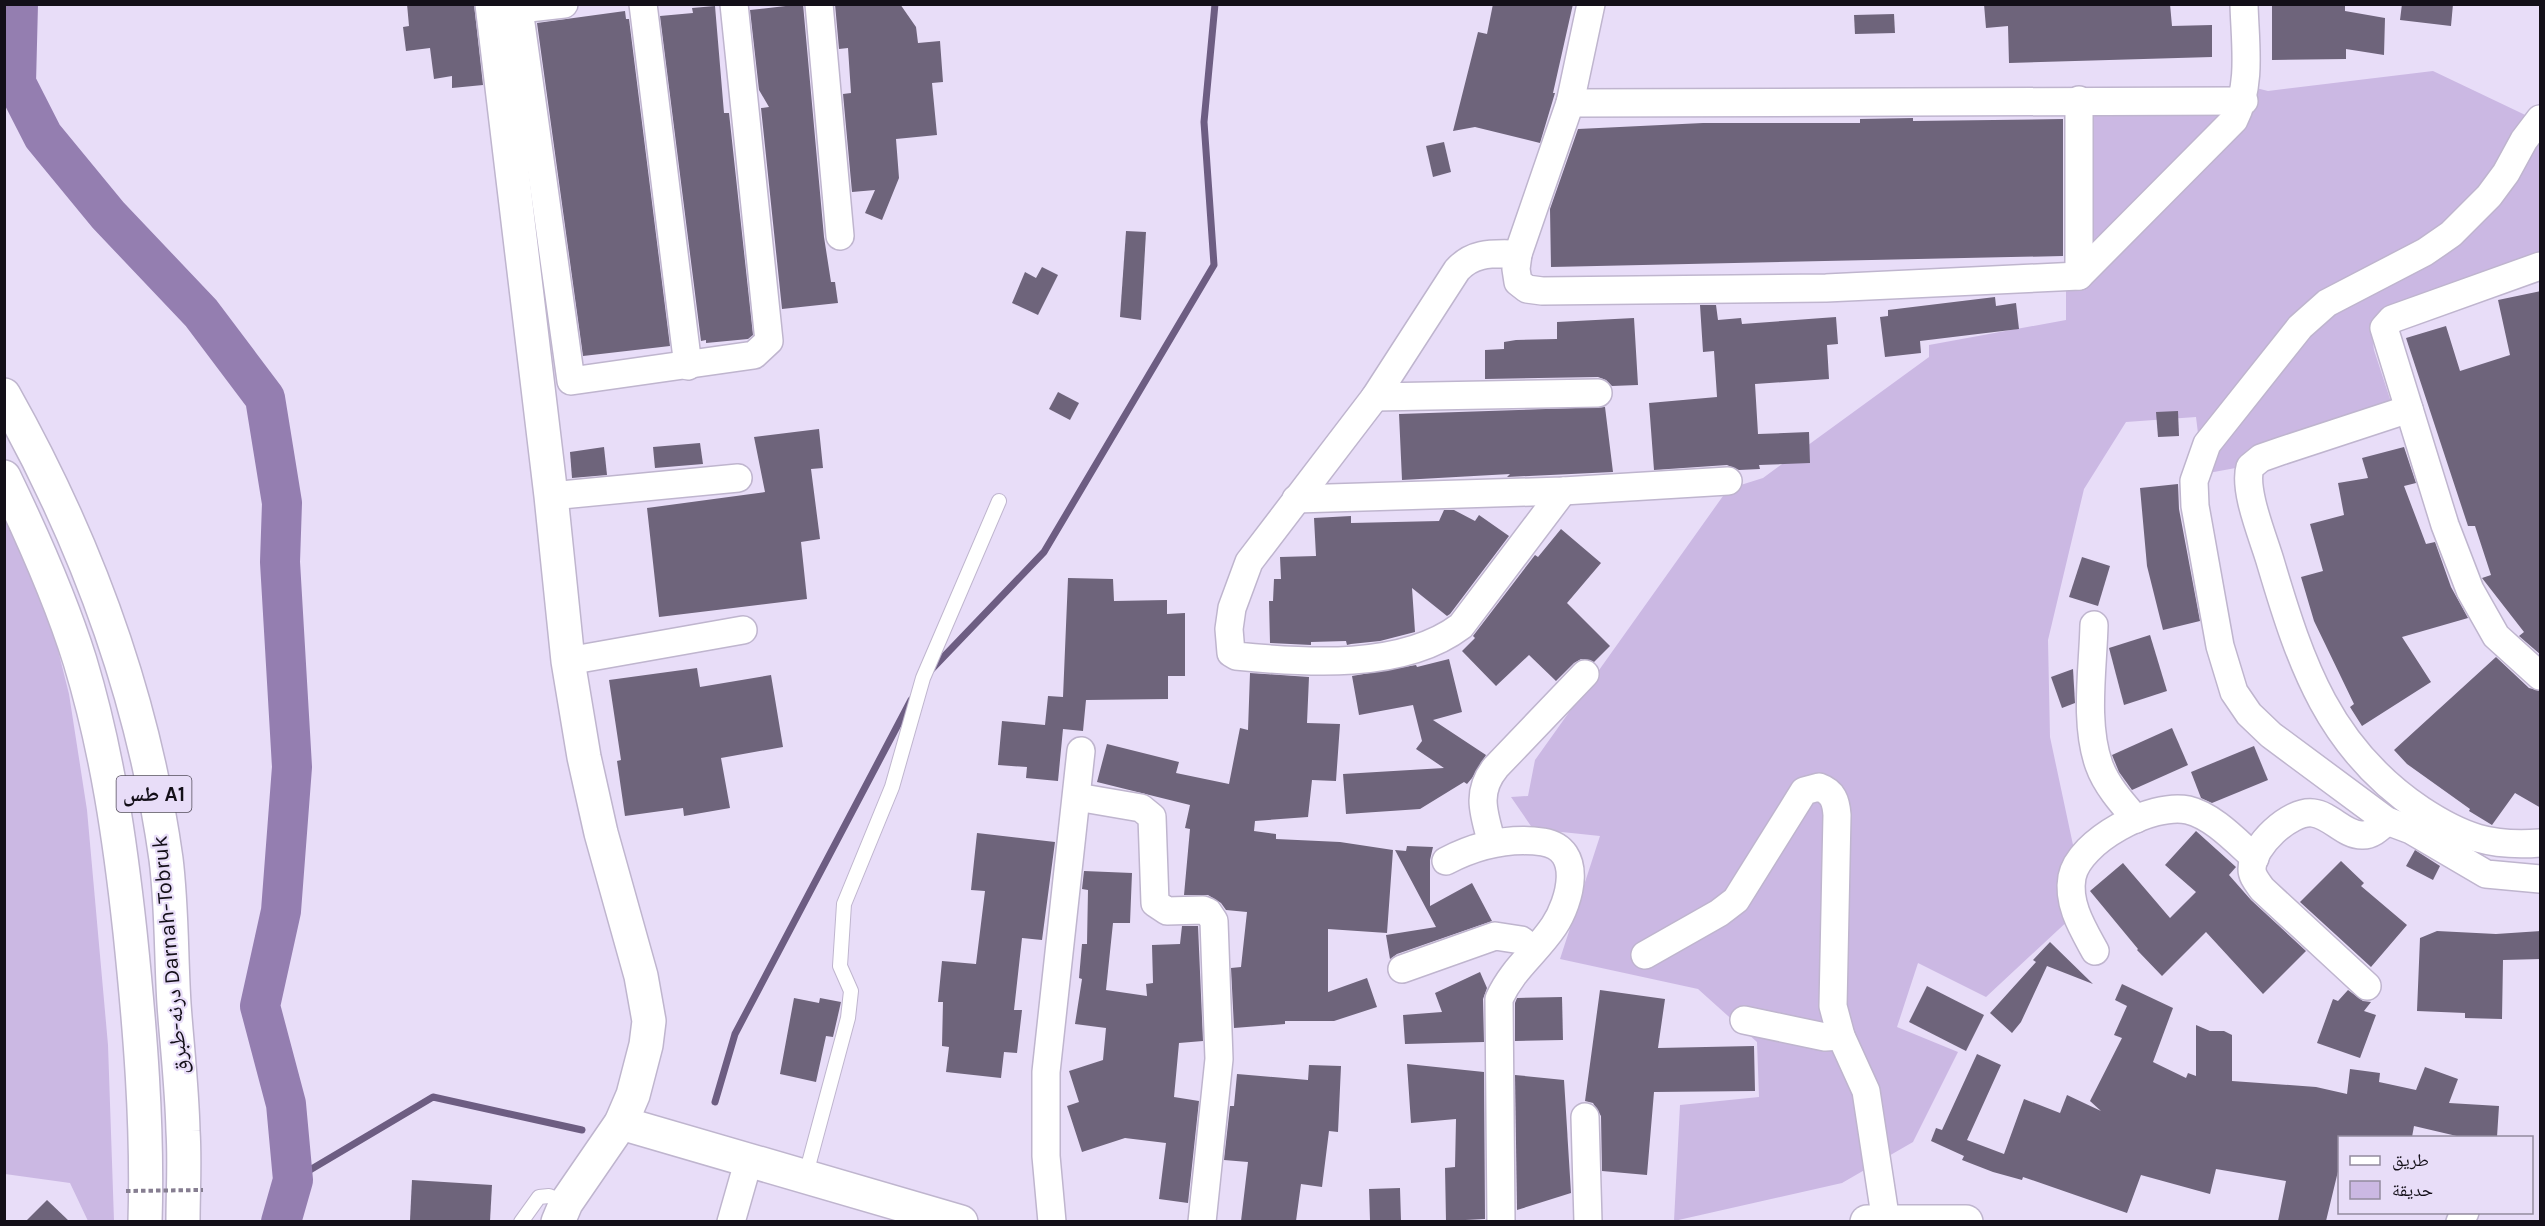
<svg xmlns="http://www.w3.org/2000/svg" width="2545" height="1226" font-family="Karla,'Noto Naskh Arabic',sans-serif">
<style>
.green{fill:#cbb8e3}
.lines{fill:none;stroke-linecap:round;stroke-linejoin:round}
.stream{stroke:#6d5d82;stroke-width:7}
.river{stroke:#947eb0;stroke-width:40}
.building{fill:#6e647b}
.service-casing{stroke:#bfb5ce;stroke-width:16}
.minor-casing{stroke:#bfb5ce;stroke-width:30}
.tertiary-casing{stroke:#bfb5ce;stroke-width:36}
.trunk-casing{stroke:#bfb5ce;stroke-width:36}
.service{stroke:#fff;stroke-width:14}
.minor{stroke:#fff;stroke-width:27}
.tertiary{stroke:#fff;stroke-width:33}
.trunk{stroke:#fff;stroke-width:33}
.path-bridge{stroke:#867e91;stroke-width:4;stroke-dasharray:4.5 3;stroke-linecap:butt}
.labels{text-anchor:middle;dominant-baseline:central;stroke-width:4.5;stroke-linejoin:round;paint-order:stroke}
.shield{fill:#e8ddf8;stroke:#534d5b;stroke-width:1.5}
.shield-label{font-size:21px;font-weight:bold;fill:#130f18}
.street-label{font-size:22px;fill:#130f18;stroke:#e8ddf8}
</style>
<rect width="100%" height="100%" fill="#e8ddf8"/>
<g class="green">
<polygon points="2433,71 2540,122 2540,259 2388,312 2370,322 2374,350 2391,402 2241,467 2203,474 2196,417 2126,422 2084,489 2048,640 2050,737 2082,887 2072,917 1986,997 1918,963 1897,1027 1958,1052 1913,1142 1842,1183 1674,1221 1680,1105 1759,1097 1757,1042 1698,989 1560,959 1600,836 1533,829 1511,797 1528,796 1535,760 1728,489 1763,478 1929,357 1929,345 2066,320 2066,88 2248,86 2268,91"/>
<polygon points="4,501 45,598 69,694 87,810 108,1045 114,1221 88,1221 70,1183 5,1174"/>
</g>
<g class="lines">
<g class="stream">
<polyline points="930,671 1044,552 1214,265 1204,122 1215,4"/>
<polyline points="715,1102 735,1034 911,700"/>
<polyline points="293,1180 433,1097 582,1130"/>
</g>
<polyline class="river" points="18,4 16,83 43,136 108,215 201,313 265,398 282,503 280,562 292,767 281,911 260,1006 286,1104 293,1180 281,1222"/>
</g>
<g class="building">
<polygon points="407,4 474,4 483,85 452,88 452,76 434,79 430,48 406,51 403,27 409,26"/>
<polygon points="803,4 824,237 831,282 835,282 838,303 782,309 761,108 769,107 759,90 750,10"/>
<polygon points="835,4 900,4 916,27 918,43 940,41 943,82 932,83 937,135 896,139 899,178 882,220 865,213 875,190 852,192 843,94 851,93 848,48 839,49"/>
<polygon points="1493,4 1573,4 1553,93 1555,93 1540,143 1475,127 1453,131 1478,32 1487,34"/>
<polygon points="1984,4 2170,4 2172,26 2212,25 2212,57 2009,63 2008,26 1986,28"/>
<polygon points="2272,4 2345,4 2345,11 2385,18 2384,55 2346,49 2346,59 2272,60"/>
<polygon points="2402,4 2453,4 2451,26 2400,20"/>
<polygon points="715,6 724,113 729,113 753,335 748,339 706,343 706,340 701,341 660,16 693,13 692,8"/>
<polygon points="625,11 626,19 629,19 670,346 583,356 537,23"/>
<polygon points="1894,14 1895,33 1855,34 1854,15"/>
<polygon points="1913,118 1913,121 2063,119 2063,256 1551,267 1550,209 1578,129 1703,123 1860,123 1860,119"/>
<polygon points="1444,142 1451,172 1433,177 1426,146"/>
<polygon points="1126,231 1146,232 1141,320 1120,317"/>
<polygon points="1042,267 1058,275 1038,315 1012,303 1025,272 1036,278"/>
<polygon points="2541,291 2541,655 2519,636 2524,632 2482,578 2491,575 2475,526 2468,526 2406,338 2446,326 2460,371 2510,355 2498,300"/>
<polygon points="1995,297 1996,306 2016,303 2019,329 1920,341 1921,353 1885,357 1880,317 1888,316 1888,310"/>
<polygon points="1700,305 1716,305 1718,320 1741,318 1742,324 1836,317 1838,344 1827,345 1829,379 1755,384 1758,434 1809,432 1810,463 1759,465 1760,469 1739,470 1727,465 1654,470 1649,403 1717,397 1714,351 1703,352"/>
<polygon points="1634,318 1638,385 1612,386 1606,380 1598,377 1485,379 1485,350 1504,349 1504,342 1516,340 1557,339 1557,322"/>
<polygon points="1058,392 1079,403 1070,420 1049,409"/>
<polygon points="1605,407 1613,472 1507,477 1510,474 1402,480 1399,414"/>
<polygon points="2178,411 2179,436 2158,437 2156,412"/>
<polygon points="819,429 823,468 811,469 820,539 801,542 807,599 659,617 647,508 765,492 754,437"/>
<polygon points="700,443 703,464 655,468 653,447"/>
<polygon points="604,447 607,475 572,478 570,452"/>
<polygon points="2404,447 2416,483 2404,486 2426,544 2435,542 2451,587 2468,618 2402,637 2431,682 2362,726 2350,707 2354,704 2314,621 2301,577 2323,571 2310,524 2344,515 2338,483 2368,478 2362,458"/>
<polygon points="2178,484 2179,509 2200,621 2163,630 2147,566 2140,488"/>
<polygon points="1444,510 1454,510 1475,521 1479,515 1509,536 1450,614 1447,616 1412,588 1415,632 1380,641 1351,644 1347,645 1346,641 1311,642 1311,645 1270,643 1269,601 1273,601 1274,579 1281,579 1280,557 1316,556 1314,518 1351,516 1351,523 1439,521"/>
<polygon points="1561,529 1601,563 1567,603 1610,646 1594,662 1581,659 1574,663 1556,681 1529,655 1496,686 1462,651 1475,638 1473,636 1535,555 1538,557"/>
<polygon points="2082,557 2110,566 2098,606 2069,597"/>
<polygon points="1068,578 1113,579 1114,601 1167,600 1167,614 1185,613 1185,676 1168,676 1168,699 1086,700 1083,731 1063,729 1058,781 1026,778 1027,767 998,765 1002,721 1045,725 1048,696 1063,697"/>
<polygon points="2150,635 2167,691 2124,705 2109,648"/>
<polygon points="2496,657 2529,688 2541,691 2541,808 2515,793 2492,825 2469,811 2470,809 2407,764 2394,750"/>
<polygon points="1449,659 1462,712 1433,720 1486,755 1472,778 1467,784 1464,782 1420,809 1346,814 1343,774 1444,768 1416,749 1422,741 1413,705 1359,715 1352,676 1416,665 1417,667"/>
<polygon points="697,668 700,687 771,675 783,747 721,758 730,808 684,816 683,808 625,816 617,761 621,760 609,680"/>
<polygon points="2073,669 2075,703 2062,708 2051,677"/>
<polygon points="1250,673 1309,677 1307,723 1340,724 1336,781 1312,780 1308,817 1255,821 1254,831 1276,834 1276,839 1340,842 1393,850 1387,933 1328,929 1328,992 1367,978 1377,1007 1334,1021 1285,1021 1285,1024 1234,1028 1231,968 1241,967 1247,912 1226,910 1221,903 1208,895 1184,895 1190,829 1185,828 1190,805 1097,782 1107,744 1179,762 1176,773 1229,784 1240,728 1248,730"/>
<polygon points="2172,728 2188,765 2132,790 2119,772 2112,755"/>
<polygon points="2254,746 2268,780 2212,803 2201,798 2191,772"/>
<polygon points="2196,831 2236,867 2229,875 2251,900 2306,951 2263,994 2206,932 2162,976 2137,950 2138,949 2090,891 2123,863 2170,918 2196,892 2165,865"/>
<polygon points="977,833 1055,842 1042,940 1022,938 1014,1010 1022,1010 1017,1053 1004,1052 1001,1078 946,1072 949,1047 942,1046 943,1002 938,1002 942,961 976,964 985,891 971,890"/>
<polygon points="1407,846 1433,847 1430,860 1430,906 1472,883 1492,921 1397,954 1390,959 1386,935 1436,927 1395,850 1406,851"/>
<polygon points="2415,850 2440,866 2433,880 2406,866"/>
<polygon points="2341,861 2364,883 2361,886 2407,925 2371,967 2300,902"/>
<polygon points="1084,871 1132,873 1130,923 1113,923 1106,990 1147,996 1146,984 1153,983 1152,945 1180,944 1182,926 1198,926 1203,1041 1179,1043 1174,1097 1199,1101 1188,1203 1159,1199 1166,1143 1125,1138 1082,1152 1067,1106 1079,1102 1069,1071 1103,1060 1106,1028 1075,1024 1082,979 1079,978 1082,944 1087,944 1088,890 1082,889"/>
<polygon points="2437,931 2496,934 2541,931 2541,959 2503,960 2502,1019 2465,1018 2465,1013 2417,1011 2420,938"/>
<polygon points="2050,942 2093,984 2047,966 2021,1022 2012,1033 1990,1013 2036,962 2033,960"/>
<polygon points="1480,972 1487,988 1483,999 1484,1042 1405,1044 1403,1015 1442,1012 1435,993"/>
<polygon points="2122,984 2173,1008 2153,1062 2186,1078 2188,1073 2196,1076 2196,1025 2210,1031 2224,1031 2232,1035 2232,1081 2316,1087 2347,1094 2350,1069 2380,1073 2379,1082 2416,1090 2425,1067 2458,1079 2449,1103 2499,1106 2497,1137 2461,1137 2414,1126 2412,1137 2340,1137 2340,1163 2326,1221 2278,1221 2286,1181 2216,1169 2210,1194 2141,1175 2127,1213 2023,1177 2022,1180 1993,1172 1962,1160 1964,1156 1931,1141 1936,1128 1942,1130 1977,1054 2001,1065 1967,1140 2004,1154 2024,1099 2060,1113 2067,1095 2101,1111 2090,1101 2122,1038 2114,1035 2127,1006 2115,1000"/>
<polygon points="1927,986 1984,1015 1966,1051 1909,1022"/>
<polygon points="1600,990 1665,999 1658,1048 1754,1046 1755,1091 1654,1092 1647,1175 1602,1171 1601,1116 1593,1103 1585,1101"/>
<polygon points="2348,990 2363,1001 2371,1002 2364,1011 2376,1015 2360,1058 2317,1043 2333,999 2338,1001"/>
<polygon points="1562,997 1563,1040 1515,1041 1515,1003 1517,998"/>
<polygon points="794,998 819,1003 820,998 841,1002 833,1037 826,1036 816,1082 780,1074"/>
<polygon points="1407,1064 1484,1072 1485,1219 1446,1221 1445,1168 1455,1167 1456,1119 1411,1123"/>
<polygon points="1309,1065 1341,1066 1338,1132 1329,1131 1322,1187 1301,1184 1296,1221 1241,1221 1248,1162 1224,1160 1230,1106 1234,1106 1237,1074 1308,1080"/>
<polygon points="1515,1075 1564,1080 1571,1193 1517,1210"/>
<polygon points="412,1180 492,1185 490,1221 410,1220"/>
<polygon points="1400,1188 1401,1221 1370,1221 1369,1189"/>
<polygon points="47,1200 69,1221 26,1221"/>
</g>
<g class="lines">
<g class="service-casing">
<g id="service">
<polyline points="806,1174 848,1018 851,991 840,966 844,904 892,787 923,678 999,501"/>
<polyline points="521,1222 539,1197 549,1196 566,1203"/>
</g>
</g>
<g class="minor-casing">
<g id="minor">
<polyline points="643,4 688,366"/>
<polyline points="819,4 840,236"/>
<polyline points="519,9 571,381 754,355 769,341 734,4"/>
<polyline points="503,11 564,4"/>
<polyline points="2079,100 2079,276"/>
<polyline points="1570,103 2244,101"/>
<polyline points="2540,119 2524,140 2506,173 2489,196 2451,234 2425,252 2327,303 2300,327 2207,444 2194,481 2195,506 2220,646 2234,692 2249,714 2271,735 2387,821 2411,830 2486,874 2540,879"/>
<polyline points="1518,254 1570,103 1591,4"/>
<polyline points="2540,266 2392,319 2384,328 2445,525 2470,590 2496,636 2540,676"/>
<polyline points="1375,397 1598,393"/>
<path d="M2409,409L2281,451L2261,458L2250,467C2243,491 2264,539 2271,564C2301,665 2329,748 2421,810C2462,837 2491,847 2540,843"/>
<path d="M1563,491L1461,626C1403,670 1305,663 1236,656L1231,653L1229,629L1232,608L1249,562L1375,397L1457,270C1474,251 1494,254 1518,254L1516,269L1518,282L1527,289L1542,291L1826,288L2079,276L2234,120C2252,85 2245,43 2244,4"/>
<polyline points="551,496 738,478"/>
<polyline points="1296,499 1563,491 1728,481"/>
<path d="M2094,625C2093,669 2084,723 2099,765C2106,785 2122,803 2136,819"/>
<polyline points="568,661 743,630"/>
<polyline points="1077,797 1141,808 1152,817 1155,903 1167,911 1203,910 1208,912 1214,921 1219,1059 1202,1222"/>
<path d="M1492,843C1484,814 1475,792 1496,767L1585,674"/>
<path d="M1446,861C1477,845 1508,837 1543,842C1585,849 1570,902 1554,926C1536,953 1513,968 1499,999L1501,1222"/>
<path d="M2095,951C2083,929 2067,904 2072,877C2079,841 2152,802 2188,810C2213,816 2236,841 2255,858"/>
<path d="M1645,955L1719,913L1736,900L1804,791L1819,787C1833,792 1836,801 1837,815L1833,1006L1841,1036L1866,1091L1886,1222"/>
<polyline points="1402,969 1495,936 1521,940 1533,949"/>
<path d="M2367,986L2262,889C2258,883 2252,877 2252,869C2252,846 2290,810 2313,813C2331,815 2345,836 2363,835C2373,835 2380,827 2387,821"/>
<polyline points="1744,1020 1825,1037 1841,1036"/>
<polyline points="1585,1117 1588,1222"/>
<polyline points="731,1222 749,1159"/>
<polyline points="1052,1222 1046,1156 1046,1072 1081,751"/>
<polyline points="2460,1222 2465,1212"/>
</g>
</g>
<g class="tertiary-casing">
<g id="tertiary">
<polyline points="492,4 551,496 568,661 584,757 601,833 641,976 649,1021 646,1045 633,1095 621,1123 566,1203 558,1222"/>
<polyline points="621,1123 961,1222"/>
<polyline points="1867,1222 1966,1222"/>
</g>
</g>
<g class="trunk-casing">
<g id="trunk">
<path d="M4,395C85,539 143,695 166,859C172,907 171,956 174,1004C177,1046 182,1088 183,1131C185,1161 183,1191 183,1222"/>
<path d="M4,477C33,537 60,597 80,661C107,750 120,840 130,932C140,1028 148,1125 145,1222"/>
</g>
</g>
<use href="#service" class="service"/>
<use href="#minor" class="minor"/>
<use href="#tertiary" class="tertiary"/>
<use href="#trunk" class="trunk"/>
<polyline class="path-bridge" points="126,1191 203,1190"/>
</g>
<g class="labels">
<rect class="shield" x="116.5" y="776" width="75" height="36" rx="4.5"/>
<g class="shield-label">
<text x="154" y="794">طس A1</text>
</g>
<g class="street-label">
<text transform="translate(170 955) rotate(-95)">درنه-طبرق Darnah-Tobruk</text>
</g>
</g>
<rect width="2545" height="1226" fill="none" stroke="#130f18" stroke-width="12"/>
<rect x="2338" y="1136" width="195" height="78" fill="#e8ddf8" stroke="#938b9e" stroke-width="1.5"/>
<rect x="2350" y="1156" width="30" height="9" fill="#ffffff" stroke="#938b9e" stroke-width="1.5"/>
<text x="2392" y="1166" font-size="18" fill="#130f18">طريق</text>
<rect x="2350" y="1181" width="30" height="18" fill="#cbb8e3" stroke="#938b9e" stroke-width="1.5"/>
<text x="2392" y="1196" font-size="18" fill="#130f18">حديقة</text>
</svg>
